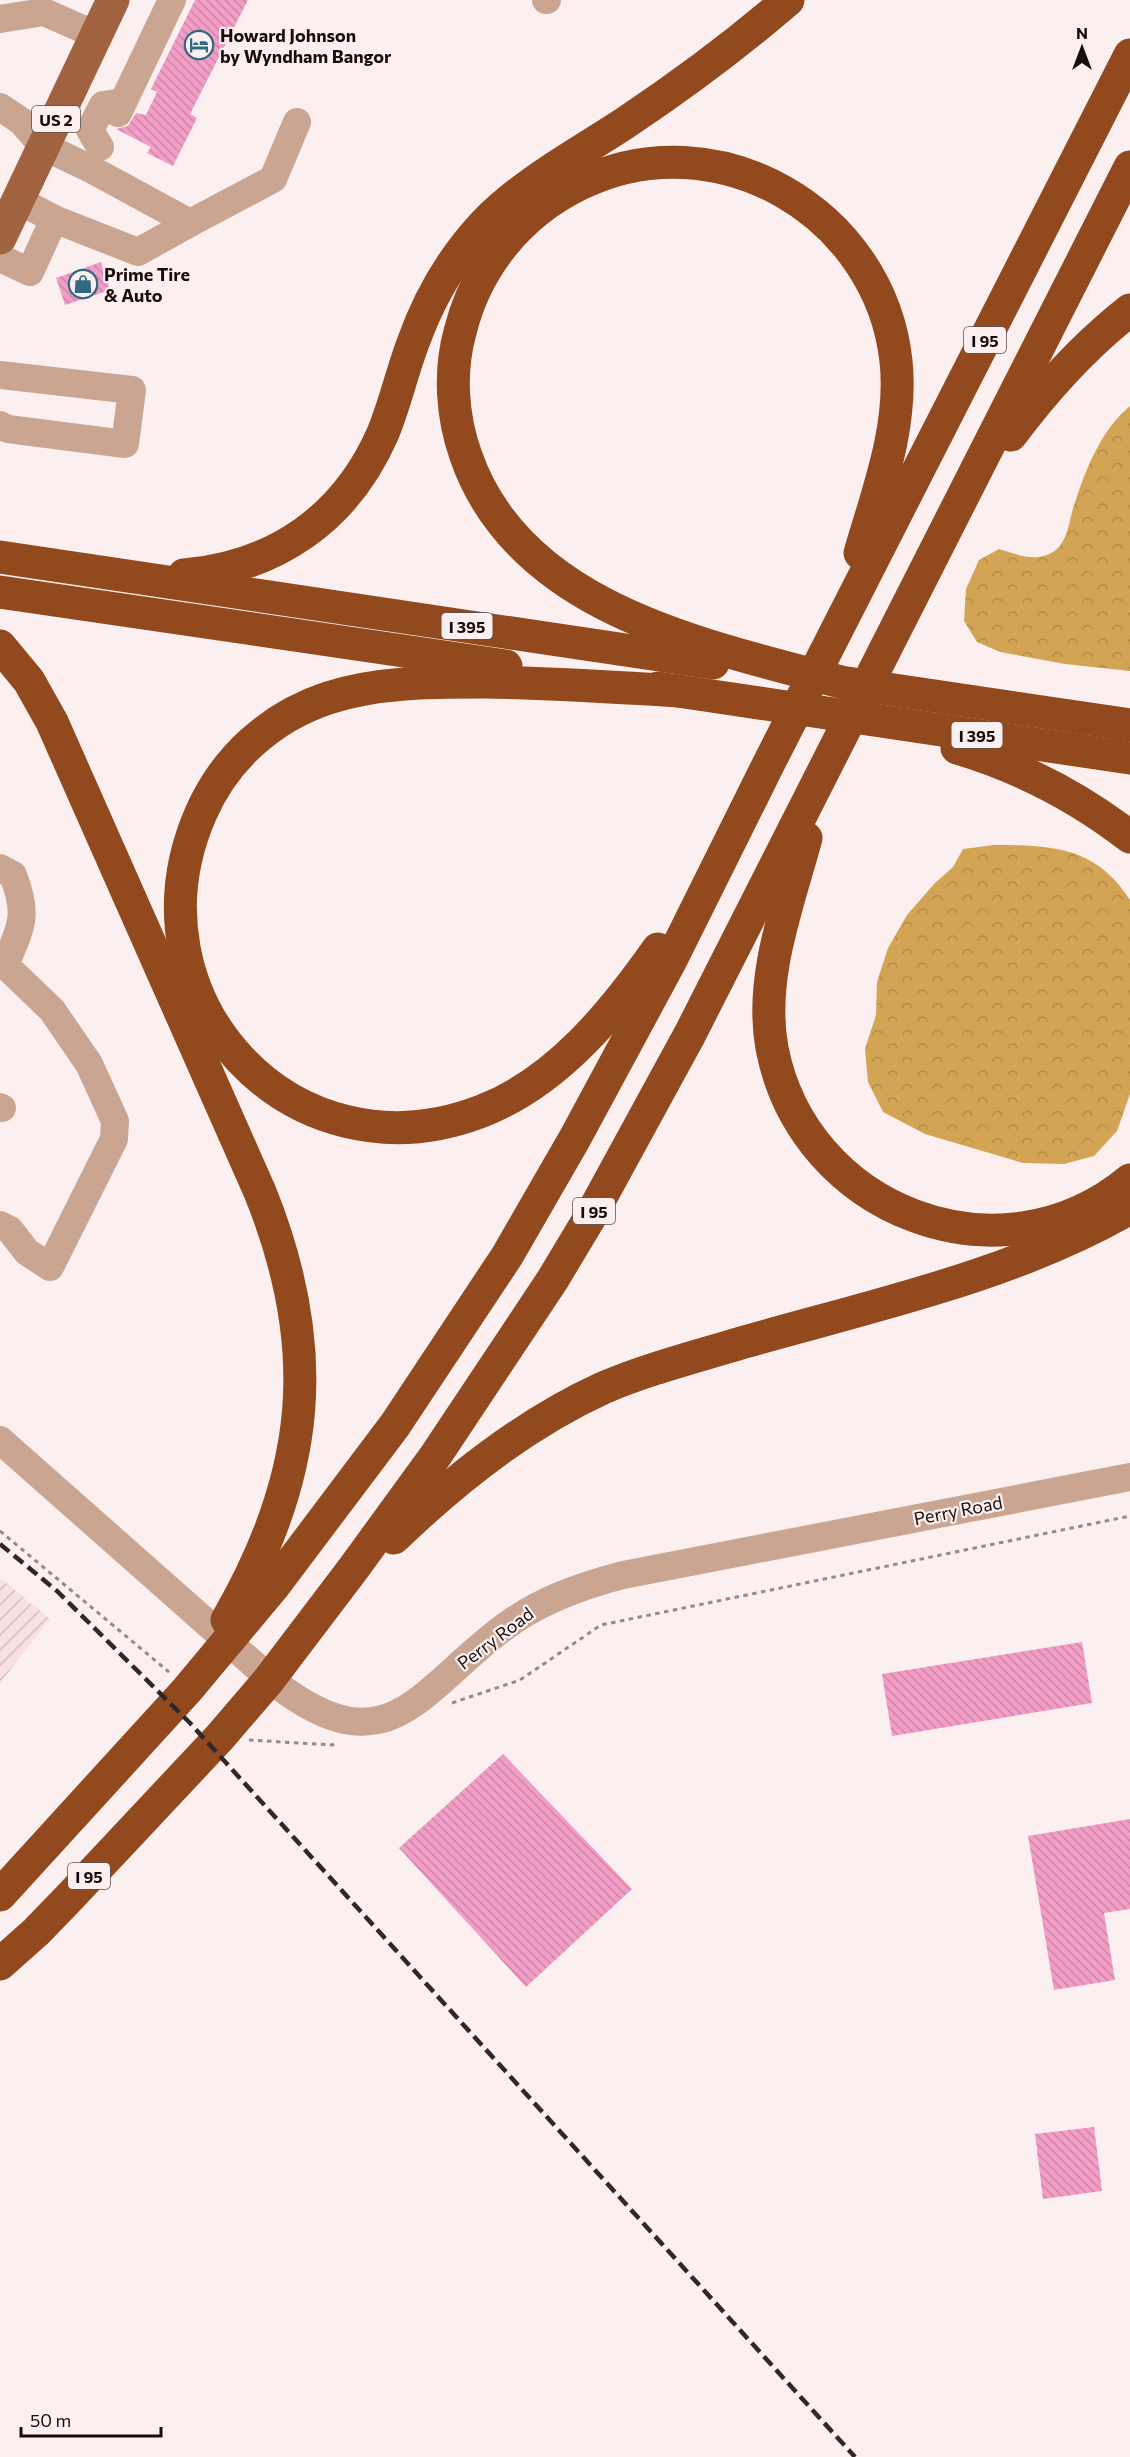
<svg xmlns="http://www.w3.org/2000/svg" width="1130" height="2457" font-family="Commissioner,sans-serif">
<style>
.industrial{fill:url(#industrial-furrows)}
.forest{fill:url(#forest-crowns)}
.building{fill:url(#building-back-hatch)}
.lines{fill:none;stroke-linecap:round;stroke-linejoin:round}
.path{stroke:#958989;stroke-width:3;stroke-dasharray:4.5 4.5;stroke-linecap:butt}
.minor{stroke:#c9a592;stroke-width:28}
.major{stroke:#a1623f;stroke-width:33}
.highway{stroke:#91491d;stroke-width:33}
.rail{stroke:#312727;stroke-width:4.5;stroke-dasharray:12 6;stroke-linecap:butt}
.labels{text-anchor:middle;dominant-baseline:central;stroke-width:4.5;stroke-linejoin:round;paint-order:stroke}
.shield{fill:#fcefef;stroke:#5c5151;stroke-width:1.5}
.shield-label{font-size:16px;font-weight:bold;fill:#170d0d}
.poi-label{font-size:18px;font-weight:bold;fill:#170d0d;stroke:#fcefef;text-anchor:start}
.street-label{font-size:18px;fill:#170d0d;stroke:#fcefef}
</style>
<defs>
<pattern id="industrial-furrows" width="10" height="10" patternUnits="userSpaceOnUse" patternTransform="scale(1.5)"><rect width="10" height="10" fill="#f8e1e0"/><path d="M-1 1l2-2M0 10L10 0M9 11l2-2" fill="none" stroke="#d4c0bf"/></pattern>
<pattern id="forest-crowns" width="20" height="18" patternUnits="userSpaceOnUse" patternTransform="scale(1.5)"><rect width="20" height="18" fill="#d3a454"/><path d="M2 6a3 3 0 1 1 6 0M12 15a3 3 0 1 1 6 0" fill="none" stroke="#b48c48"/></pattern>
<pattern id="building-back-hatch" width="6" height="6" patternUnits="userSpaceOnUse" patternTransform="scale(1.5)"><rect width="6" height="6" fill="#f19dc6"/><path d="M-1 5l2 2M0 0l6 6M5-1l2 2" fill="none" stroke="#ce86a9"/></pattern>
</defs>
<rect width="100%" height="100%" fill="#fcefef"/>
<polygon class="industrial" points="0,1578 50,1619 0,1683"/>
<g class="forest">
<path d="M1130,406V671L1065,664L1000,652L977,642L964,621L966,589L979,560L999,549C1017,554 1035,563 1053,552C1069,542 1069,518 1075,502C1087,467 1101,430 1130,406Z"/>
<path d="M994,845C1051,845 1096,846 1130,900V1094L1117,1131L1094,1156L1064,1164L1023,1163L925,1134L883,1112L868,1082L865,1049L876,1015L877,982L888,948L907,915L934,884L953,867L963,849Z"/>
</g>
<g class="building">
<polygon points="195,0 248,0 190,114 197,118 173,166 147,153 151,147 116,129 128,126 136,113 146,115 157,92 151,89"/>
<polygon points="101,262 110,290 65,305 56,278"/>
<polygon points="1082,1642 1092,1703 892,1736 882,1674"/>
<polygon points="503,1754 632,1889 526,1987 399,1848"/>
<polygon points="1130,1819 1130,1909 1104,1913 1115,1980 1054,1990 1028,1836"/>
<polygon points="1094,2127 1102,2191 1043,2199 1035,2134"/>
</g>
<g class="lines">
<g class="path">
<polyline points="0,1531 169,1672"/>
<polyline points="452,1703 520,1680 601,1625 1130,1516"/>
<polyline points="249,1740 332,1745 338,1743"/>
</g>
<g class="minor">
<polyline points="546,0 547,0"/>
<polyline points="0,19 44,12 96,35"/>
<polyline points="0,107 21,121 43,146 89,168 190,223 138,252 54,219"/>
<polyline points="118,113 172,0"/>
<polyline points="100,147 90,130 103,105 123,102"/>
<polyline points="190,223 273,179 297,122"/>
<polyline points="0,258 30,272 54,219 18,200"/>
<polyline points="0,375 132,390 125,444 8,429 0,425"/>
<path d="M0,868L13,875C29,916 21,927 5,965L52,1010L89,1064L115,1121L114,1139L50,1267L27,1252L10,1230L0,1225"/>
<polyline points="0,1107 2,1108"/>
<path d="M0,1440L276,1684C388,1769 417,1693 503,1628C539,1601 580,1586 623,1575L1130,1477"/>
</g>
<polyline class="major" points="0,238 113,0"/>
<g class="highway">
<path d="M1011,435C1046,388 1084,346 1130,310"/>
<polyline points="0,557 713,663"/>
<path d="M184,575C276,567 346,518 383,433C395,404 402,372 413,343C429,298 452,258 485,223C525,182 578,154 625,123C682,85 737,44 788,0"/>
<polyline points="0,592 506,666"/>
<path d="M0,646L29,681L52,722L260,1192C323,1348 311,1475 227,1620"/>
<path d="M841,682C703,645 519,609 466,456C452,417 449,372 460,332C476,266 520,213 580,184C716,117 880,212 896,361C903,427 878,491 860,553"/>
<polyline points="847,683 1130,725"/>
<polyline points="658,688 1130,758"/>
<path d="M957,748C1021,767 1077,796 1130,837"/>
<path d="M806,838C788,905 759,978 772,1048C803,1211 1000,1288 1130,1180"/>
<path d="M658,949C613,1013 557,1082 482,1111C292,1185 120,997 201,813C225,758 271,717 328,698C377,682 432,682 483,682C549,683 614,687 679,691"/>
<path d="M394,1538C456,1478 524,1424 603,1388C647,1369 695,1357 741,1343C870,1306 1013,1276 1130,1208"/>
<polyline points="0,1895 187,1690 273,1587 395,1425 507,1256 575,1138 671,960 770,761 1130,55"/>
<polyline points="0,1964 36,1932 68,1899 220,1737 268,1681 353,1569 436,1455 553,1279 589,1219 690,1034 1130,167"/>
</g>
<polyline class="rail" points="0,1544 57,1591 190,1723 855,2457"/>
</g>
<defs>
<g id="hotel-ring" transform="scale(1.5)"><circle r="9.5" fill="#fcefef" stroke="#306982" stroke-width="1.5"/><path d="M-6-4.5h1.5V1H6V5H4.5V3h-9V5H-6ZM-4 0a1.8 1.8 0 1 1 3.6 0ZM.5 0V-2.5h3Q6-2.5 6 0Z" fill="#306982"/></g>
<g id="shop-ring" transform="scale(1.5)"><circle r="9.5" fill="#fcefef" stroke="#306982" stroke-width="1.5"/><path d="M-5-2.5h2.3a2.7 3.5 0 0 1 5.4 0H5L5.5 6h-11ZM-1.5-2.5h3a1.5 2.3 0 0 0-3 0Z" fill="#306982"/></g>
</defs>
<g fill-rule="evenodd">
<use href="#hotel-ring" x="199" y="45"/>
<use href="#shop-ring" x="83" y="284"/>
</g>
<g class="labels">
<g class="shield">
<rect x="32" y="106" width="48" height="26" rx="4.5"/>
<rect x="964" y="327" width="42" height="26" rx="4.5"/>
<rect x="441.5" y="613" width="51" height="26" rx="4.5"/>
<rect x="951.5" y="722" width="51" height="26" rx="4.5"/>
<rect x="573" y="1198" width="42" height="26" rx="4.5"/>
<rect x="68" y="1863" width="42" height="26" rx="4.5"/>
</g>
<g class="shield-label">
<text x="56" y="119">US 2</text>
<text x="985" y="340">I 95</text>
<text x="467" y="626">I 395</text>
<text x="977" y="735">I 395</text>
<text x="594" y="1211">I 95</text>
<text x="89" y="1876">I 95</text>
</g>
<g class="poi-label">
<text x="220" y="35">Howard Johnson<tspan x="220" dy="21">by Wyndham Bangor</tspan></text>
<text x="104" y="274">Prime Tire<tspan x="104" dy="21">&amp; Auto</tspan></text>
</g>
<g class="street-label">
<text transform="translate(958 1510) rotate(-11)">Perry Road</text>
<text transform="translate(495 1638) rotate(-37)">Perry Road</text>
</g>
</g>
<g transform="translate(1082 48)" stroke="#fcefef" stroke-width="4.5" paint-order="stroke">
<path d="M0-4.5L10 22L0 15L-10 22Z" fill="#170d0d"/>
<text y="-9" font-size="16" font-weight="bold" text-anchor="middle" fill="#170d0d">N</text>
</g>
<path d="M21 2427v9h140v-9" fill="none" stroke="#170d0d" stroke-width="3"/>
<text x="30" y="2427" font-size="18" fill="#170d0d" stroke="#fcefef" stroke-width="4.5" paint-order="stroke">50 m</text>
</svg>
